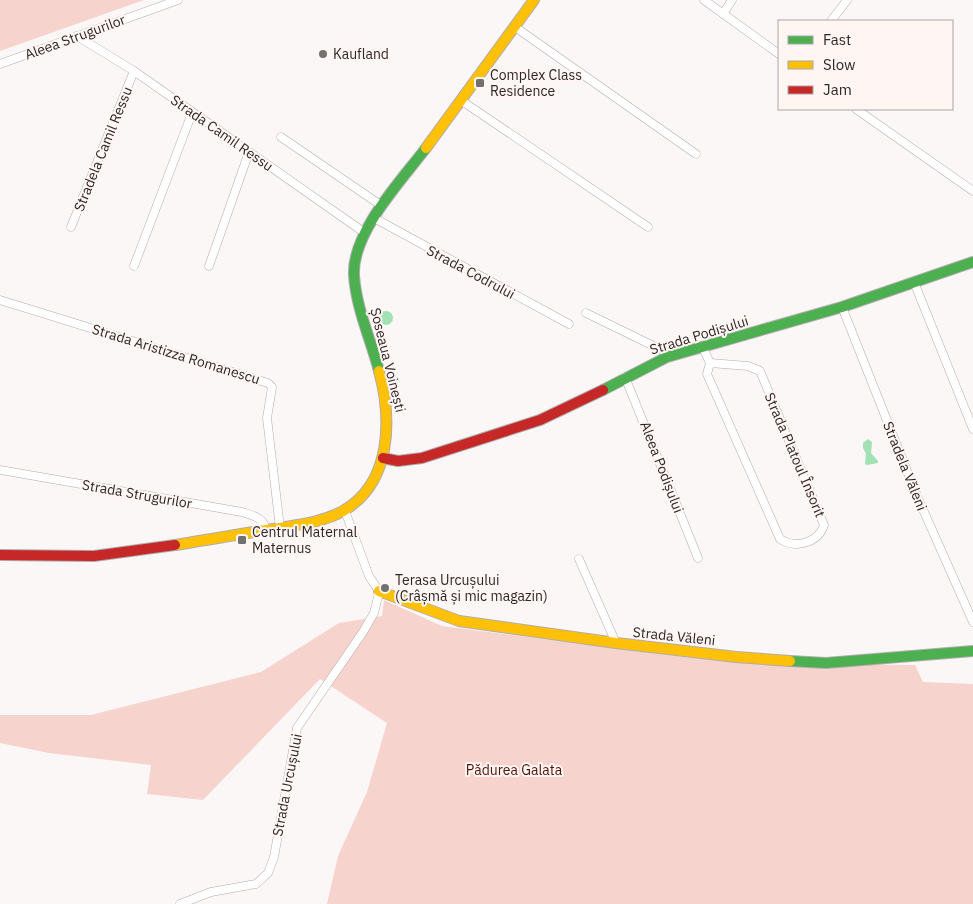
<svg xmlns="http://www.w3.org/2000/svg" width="973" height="904" font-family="'IBM Plex Sans',sans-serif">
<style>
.green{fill:#f6d3cd}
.water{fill:#a2e1b3}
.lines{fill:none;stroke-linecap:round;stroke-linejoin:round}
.street-casing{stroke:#b0acac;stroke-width:9}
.fast-casing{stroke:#b0acac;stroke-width:12}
.slow-casing{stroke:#b0acac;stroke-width:12}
.jam-casing{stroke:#b0acac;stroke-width:12}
.street{stroke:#fffefe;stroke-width:8}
.fast{stroke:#4caf50;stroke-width:10}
.slow{stroke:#ffc107;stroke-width:10}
.jam{stroke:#c62828;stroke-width:10}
.poi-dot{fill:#74706f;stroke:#fff6f4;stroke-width:2}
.labels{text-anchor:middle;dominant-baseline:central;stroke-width:4;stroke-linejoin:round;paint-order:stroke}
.street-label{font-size:14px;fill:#2a2726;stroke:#fff6f4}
.poi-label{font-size:14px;fill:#2a2726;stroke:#fff6f4;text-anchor:start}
.park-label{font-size:14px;fill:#501109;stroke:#fff6f4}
</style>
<rect width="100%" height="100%" fill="#fcf7f7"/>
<g class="green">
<polygon points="0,0 144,0 0,51"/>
<polygon points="384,600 442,626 658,654 741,663 915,665 923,682 973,684 973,904 327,904 338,856 367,792 387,723 320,679 203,800 147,794 151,765 49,753 0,743 0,715 91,715 261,672 339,623 382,616"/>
</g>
<g class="water">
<circle cx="386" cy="318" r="7"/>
<polygon points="868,439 872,442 871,453 878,461 878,463 867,465 865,464 866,454 863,448 863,443"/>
</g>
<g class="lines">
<g class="street-casing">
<g id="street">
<polyline points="704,0 779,54"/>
<polyline points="723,14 732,0"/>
<polyline points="831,21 847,0"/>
<polyline points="515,27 696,154"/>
<polyline points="77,36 134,71 365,233"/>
<polyline points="0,64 178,0"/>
<polyline points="462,101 648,227"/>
<polyline points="856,109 973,191"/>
<polyline points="281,137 382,206"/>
<polyline points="374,218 569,324"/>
<polyline points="71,227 134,71"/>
<polyline points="134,266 192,113"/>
<polyline points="209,266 249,152"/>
<polyline points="914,282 973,429"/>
<polyline points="0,300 268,383 272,387 267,418 280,528"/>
<polyline points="842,307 917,496 973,622"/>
<polyline points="586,313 664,351 667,357"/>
<polyline points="702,346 710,363"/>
<path d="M710,363L748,366L760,371L824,525C818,543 796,549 780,539L707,374Z"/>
<polyline points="625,377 698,558"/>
<path d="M0,470L242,512C254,516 263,517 266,530"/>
<polyline points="579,559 616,643"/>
<polyline points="180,904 211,892 256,884 268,873 274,857 297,728 363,632 374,613 378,597 379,591 369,576 345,511"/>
</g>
</g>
<g class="fast-casing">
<g id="fast">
<path d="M379,371C371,340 356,308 354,275C352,232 401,181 426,148"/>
<polyline points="603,390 667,357 842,307 973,262"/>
<polyline points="790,661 826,663 973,651"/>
</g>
</g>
<g class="slow-casing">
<g id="slow">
<polyline points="426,148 534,0"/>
<path d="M175,545C207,540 240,534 273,529C296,525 321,523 343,511C392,483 392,419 379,371"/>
<polyline points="379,591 459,621 616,643 736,657 790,661"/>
</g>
</g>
<g class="jam-casing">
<g id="jam">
<polyline points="383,458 398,461 422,458 540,420 603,390"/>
<polyline points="0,555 94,556 175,545"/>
</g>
</g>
<use href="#street" class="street"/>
<use href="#fast" class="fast"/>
<use href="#slow" class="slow"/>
<use href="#jam" class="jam"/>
</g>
<g class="poi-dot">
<circle cx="323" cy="54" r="5"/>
<rect x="475" y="78" width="10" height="10" rx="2.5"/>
<rect x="237" y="535" width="10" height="10" rx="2.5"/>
<circle cx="385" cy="588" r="5"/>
</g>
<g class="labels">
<g class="street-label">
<text transform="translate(75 37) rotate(-20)">Aleea Strugurilor</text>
<text transform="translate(222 133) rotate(35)">Strada Camil Ressu</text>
<text transform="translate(103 149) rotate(-68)">Stradela Camil Ressu</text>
<text transform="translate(471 272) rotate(28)">Strada Codrului</text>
<text transform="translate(699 335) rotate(-17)">Strada Podișului</text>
<text transform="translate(176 354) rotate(17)">Strada Aristizza Romanescu</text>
<text transform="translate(388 360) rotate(76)">Șoseaua Voinești</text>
<text transform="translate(795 455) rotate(67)">Strada Platoul Însorit</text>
<text transform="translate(905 466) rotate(68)">Stradela Văleni</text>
<text transform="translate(662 467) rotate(69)">Aleea Podișului</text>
<text transform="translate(137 494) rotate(10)">Strada Strugurilor</text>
<text transform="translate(674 636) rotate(6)">Strada Văleni</text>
<text transform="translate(287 785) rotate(-79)">Strada Urcușului</text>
</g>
<g class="poi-label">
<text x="333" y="54">Kaufland</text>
<text x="490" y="75">Complex Class<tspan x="490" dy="16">Residence</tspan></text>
<text x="252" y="532">Centrul Maternal<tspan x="252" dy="16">Maternus</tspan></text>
<text x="395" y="580">Terasa Urcușului<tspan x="395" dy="16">(Crâșmă și mic magazin)</tspan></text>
</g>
<g class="park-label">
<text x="514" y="770">Pădurea Galata</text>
</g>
</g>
<rect x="778" y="20" width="175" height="90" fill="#fff6f4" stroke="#aaa3a2"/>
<rect x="788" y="36" width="25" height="8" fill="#4caf50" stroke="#aaa3a2"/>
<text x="823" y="45" font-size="15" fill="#2a2726">Fast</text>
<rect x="788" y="61" width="25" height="8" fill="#ffc107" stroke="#aaa3a2"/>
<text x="823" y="70" font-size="15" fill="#2a2726">Slow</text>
<rect x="788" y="86" width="25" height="8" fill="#c62828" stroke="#aaa3a2"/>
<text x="823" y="95" font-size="15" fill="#2a2726">Jam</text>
</svg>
